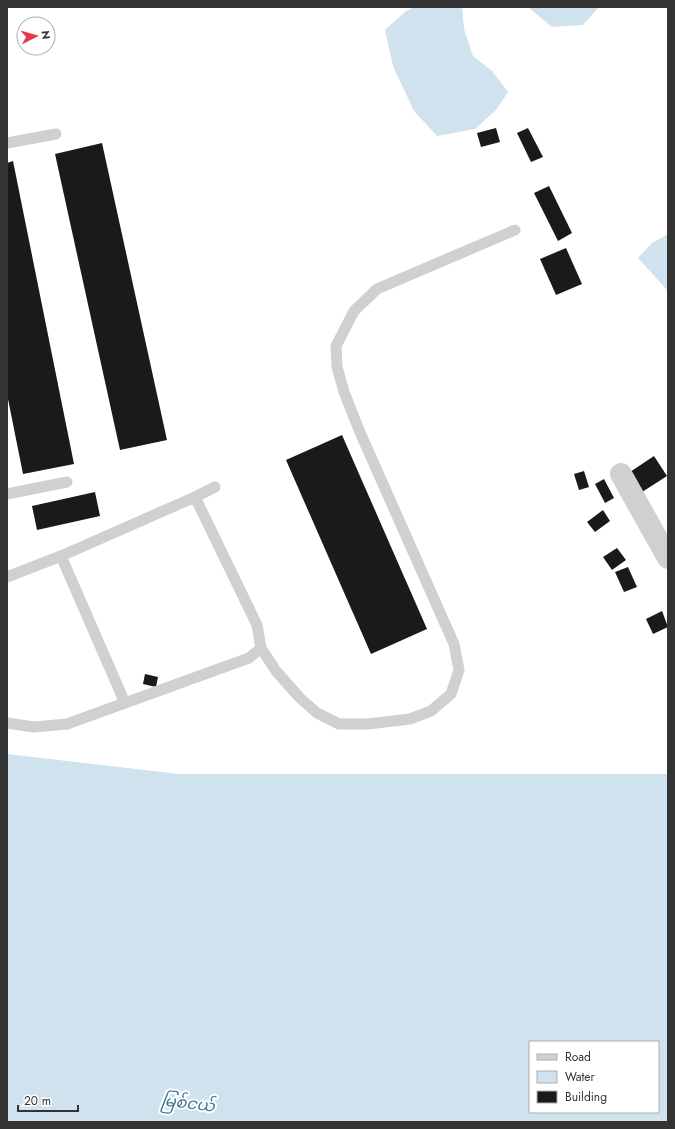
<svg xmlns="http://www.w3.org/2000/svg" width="675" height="1129" font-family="Jost,'Noto Sans Myanmar',sans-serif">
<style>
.water{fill:#cfe2ee;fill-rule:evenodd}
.building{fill:#1a1a1a}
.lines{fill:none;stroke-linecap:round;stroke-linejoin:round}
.service{stroke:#d0d0d0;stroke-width:11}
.minor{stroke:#d0d0d0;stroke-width:22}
.labels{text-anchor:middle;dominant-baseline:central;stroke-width:4;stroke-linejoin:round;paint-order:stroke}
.water-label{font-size:16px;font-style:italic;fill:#3f7597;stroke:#fff}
</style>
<rect width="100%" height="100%" fill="#fff"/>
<g class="water">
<polygon points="415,7 462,7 464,29 473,56 492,71 508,92 496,110 475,129 437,136 414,111 393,66 385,30 406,11"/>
<polygon points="528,7 599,7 583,25 552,27"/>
<polygon points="668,234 668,291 638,258 652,243"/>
<path d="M7,754L179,774H668V1122H7ZM530,1042H658V1112H530Z"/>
</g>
<g class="building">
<polygon points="496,128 500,142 481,147 477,133"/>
<polygon points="528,128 543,157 531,162 517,133"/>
<polygon points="102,143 167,440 120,450 55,154"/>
<polygon points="13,161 74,464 23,474 7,394 7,163"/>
<polygon points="549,186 572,233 558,241 534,193"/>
<polygon points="566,248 582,284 556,295 540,259"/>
<polygon points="342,435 427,629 371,654 286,460"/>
<polygon points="654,456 667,476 639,494 627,474"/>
<polygon points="584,471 589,487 579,490 574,474"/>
<polygon points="604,479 614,498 605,503 595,484"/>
<polygon points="95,492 100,516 37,530 32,506"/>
<polygon points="603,510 610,521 595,532 587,522"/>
<polygon points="617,548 626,560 612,570 603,557"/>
<polygon points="628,567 637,587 624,592 615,572"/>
<polygon points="662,611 668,627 653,634 646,619"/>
<polygon points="145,674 158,677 156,687 143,684"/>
</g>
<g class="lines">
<g class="service">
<polyline points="7,143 56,134"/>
<polyline points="7,494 67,482"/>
<polyline points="195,497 215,487"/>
<polyline points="61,556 125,703"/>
<polyline points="7,577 61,556 195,497 257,625 261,648 249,658 67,724 34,727 7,723"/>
<polyline points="261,648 276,671 300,698 317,713 339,724 368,724 410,719 431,711 451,694 459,670 454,644 359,430 344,392 337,367 336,346 354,311 377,289 515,230"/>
</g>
<polyline class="minor" points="621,474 668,558"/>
</g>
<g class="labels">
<g class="water-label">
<text transform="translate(188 1103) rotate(7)">မြစ်ငယ်</text>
</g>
</g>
<rect width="675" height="1129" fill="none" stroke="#333333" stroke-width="16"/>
<rect x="529" y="1041" width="130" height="72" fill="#ffffff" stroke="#adadad"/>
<rect x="537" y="1054" width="20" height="6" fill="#d0d0d0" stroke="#adadad"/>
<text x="565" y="1061" font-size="12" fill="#333333">Road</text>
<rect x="537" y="1071" width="20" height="12" fill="#cfe2ee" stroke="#adadad"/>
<text x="565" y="1081" font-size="12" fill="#333333">Water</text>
<rect x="537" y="1091" width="20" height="12" fill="#1a1a1a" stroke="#adadad"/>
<text x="565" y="1101" font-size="12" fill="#333333">Building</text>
<g transform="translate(36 36) rotate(84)"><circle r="19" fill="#ffffff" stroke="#adadad"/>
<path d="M0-3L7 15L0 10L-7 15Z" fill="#e63946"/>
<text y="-6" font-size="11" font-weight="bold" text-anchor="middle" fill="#333333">N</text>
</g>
<path d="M18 1105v6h60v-6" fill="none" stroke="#333333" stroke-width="2"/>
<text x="24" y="1105" font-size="12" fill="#333333" stroke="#ffffff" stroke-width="3" paint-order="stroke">20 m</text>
</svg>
